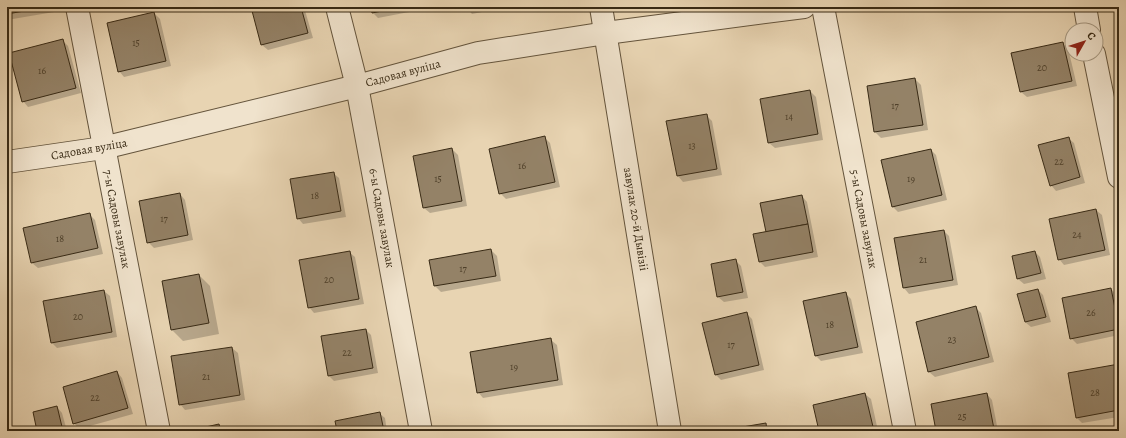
<svg xmlns="http://www.w3.org/2000/svg" width="1126" height="438" font-family="Alegreya,serif">
<style>
.shadow{fill:#0003}
.building{fill:#948267;stroke:#382a15}
.lines{fill:none;stroke-linecap:round;stroke-linejoin:round}
.minor-casing{stroke:#64543c;stroke-width:24}
.minor{stroke:#f0e3cd;stroke-width:22}
.labels{text-anchor:middle;dominant-baseline:central;stroke-width:4;stroke-linejoin:round;paint-order:stroke}
.number-label{font-size:10px;fill:#4f402a}
.street-label{font-size:12px;fill:#382a15;stroke:#f0e3cd}
</style>
<rect width="100%" height="100%" fill="#e8d4b2"/>
<filter id="stains"><feTurbulence type="fractalNoise" baseFrequency=".005" numOctaves="4"/><feColorMatrix values="0 0 0 0 .2 0 0 0 0 .09 0 0 0 0 .02 0 0 0 .5 -.17"/></filter>
<radialGradient id="worn" r=".72"><stop offset=".6" stop-color="#630" stop-opacity="0"/><stop offset="1" stop-color="#630" stop-opacity=".3"/></radialGradient>
<g class="shadow">
<polygon points="7,7 54,7 54,12 7,20"/>
<polygon points="252,7 304,7 313,38 268,50 262,45"/>
<polygon points="372,7 430,7 430,8 378,18 373,13"/>
<polygon points="466,7 507,7 472,14"/>
<polygon points="154,13 160,19 171,66 124,77 119,71"/>
<polygon points="62,40 68,46 81,93 28,107 23,101"/>
<polygon points="1062,43 1068,48 1077,86 1027,97 1021,92"/>
<polygon points="915,79 921,85 928,130 881,138 875,132 868,86"/>
<polygon points="810,91 816,97 823,140 775,148 769,143"/>
<polygon points="706,115 712,121 722,175 683,182 678,176 667,122"/>
<polygon points="544,137 550,143 560,187 506,199 500,193"/>
<polygon points="1068,138 1074,143 1085,183 1056,191 1051,185"/>
<polygon points="452,149 458,155 467,206 430,213 424,208 414,156"/>
<polygon points="931,150 936,155 947,200 898,212 892,206"/>
<polygon points="333,173 339,178 346,217 303,224 298,218"/>
<polygon points="180,194 185,200 193,240 154,248 148,242"/>
<polygon points="802,196 807,202 818,257 765,267 760,262"/>
<polygon points="1096,210 1102,215 1110,255 1064,265 1059,259"/>
<polygon points="89,214 95,220 103,254 38,268 32,263"/>
<polygon points="944,231 949,236 958,285 909,294 904,288 895,239"/>
<polygon points="491,250 497,256 501,281 441,292 435,286 430,261"/>
<polygon points="349,252 355,257 364,304 314,313 309,307"/>
<polygon points="1035,252 1040,257 1046,279 1024,284 1018,279"/>
<polygon points="735,260 741,266 748,298 724,302 718,297 712,265"/>
<polygon points="199,275 210,286 219,334 183,341 172,330 163,282"/>
<polygon points="1111,289 1117,295 1119,307 1119,335 1077,344 1071,338"/>
<polygon points="1038,290 1043,295 1051,322 1031,327 1025,322"/>
<polygon points="104,291 110,296 117,337 57,348 52,343"/>
<polygon points="845,293 851,299 863,353 821,361 816,356"/>
<polygon points="976,308 981,313 994,362 935,377 929,372"/>
<polygon points="746,313 752,319 764,370 721,380 716,375"/>
<polygon points="366,330 371,335 378,373 334,381 328,375"/>
<polygon points="551,340 557,345 563,385 483,398 478,392"/>
<polygon points="232,348 238,353 245,400 185,410 180,404"/>
<polygon points="1119,365 1119,417 1082,423 1077,418"/>
<polygon points="117,372 122,378 133,414 79,429 74,423"/>
<polygon points="865,394 871,399 878,431 821,431"/>
<polygon points="987,394 992,400 998,431 937,431"/>
<polygon points="57,407 62,413 67,431 38,431"/>
<polygon points="379,413 385,418 387,431 338,431"/>
<polygon points="765,424 771,431 726,431"/>
<polygon points="219,425 224,431 193,431"/>
</g>
<g class="building">
<polygon points="7,7 47,7 7,14"/>
<polygon points="251,7 301,7 308,33 261,45"/>
<polygon points="371,7 402,7 372,13"/>
<polygon points="154,12 166,61 118,72 107,23"/>
<polygon points="63,39 76,88 22,102 9,53"/>
<polygon points="1063,42 1072,81 1020,92 1011,53"/>
<polygon points="915,78 923,125 874,132 867,86"/>
<polygon points="810,90 818,134 768,143 760,99"/>
<polygon points="707,114 717,169 677,176 666,121"/>
<polygon points="545,136 555,182 499,194 489,149"/>
<polygon points="1069,137 1080,177 1050,186 1038,145"/>
<polygon points="452,148 462,201 423,208 413,156"/>
<polygon points="931,149 942,195 892,207 881,160"/>
<polygon points="334,172 341,211 297,219 290,179"/>
<polygon points="180,193 188,235 147,243 139,201"/>
<polygon points="802,195 808,224 766,232 760,203"/>
<polygon points="1096,209 1105,250 1058,260 1049,219"/>
<polygon points="90,213 98,248 31,263 23,228"/>
<polygon points="808,224 813,252 759,262 753,234"/>
<polygon points="944,230 953,280 903,288 894,238"/>
<polygon points="491,249 496,276 434,286 429,260"/>
<polygon points="350,251 359,299 308,308 299,260"/>
<polygon points="1035,251 1041,273 1017,279 1012,256"/>
<polygon points="736,259 743,292 717,297 711,264"/>
<polygon points="199,274 209,323 171,330 162,281"/>
<polygon points="1111,288 1119,329 1070,339 1062,298"/>
<polygon points="1038,289 1046,317 1025,322 1017,294"/>
<polygon points="104,290 112,332 51,343 43,301"/>
<polygon points="846,292 858,347 815,356 803,301"/>
<polygon points="976,306 989,357 928,372 916,322"/>
<polygon points="747,312 759,365 715,375 702,323"/>
<polygon points="366,329 373,368 328,376 321,336"/>
<polygon points="551,338 558,380 477,393 470,352"/>
<polygon points="232,347 240,395 179,405 171,356"/>
<polygon points="1119,364 1119,410 1076,418 1068,373"/>
<polygon points="117,371 128,408 73,424 63,387"/>
<polygon points="865,393 874,431 819,431 813,405"/>
<polygon points="987,393 994,429 983,431 936,431 931,404"/>
<polygon points="57,406 63,431 37,431 33,412"/>
<polygon points="380,412 384,431 337,431 335,421"/>
<polygon points="766,423 767,431 725,431 725,430"/>
<polygon points="219,424 221,431 188,431"/>
</g>
<g class="lines">
<g class="minor-casing">
<g id="minor">
<polyline points="77,7 159,431"/>
<polyline points="337,7 357,86 421,431"/>
<polyline points="601,7 670,431"/>
<polyline points="823,7 905,431"/>
<polyline points="1085,7 1089,30"/>
<polyline points="1094,54 1119,177"/>
<polyline points="7,162 103,148 357,86 478,53 606,33 804,7"/>
</g>
</g>
<use href="#minor" class="minor"/>
</g>
<g class="labels">
<g class="number-label">
<text x="136" y="42">15</text>
<text x="1042" y="67">20</text>
<text x="42" y="70">16</text>
<text x="895" y="105">17</text>
<text x="789" y="116">14</text>
<text x="692" y="145">13</text>
<text x="1059" y="161">22</text>
<text x="522" y="165">16</text>
<text x="438" y="178">15</text>
<text x="911" y="178">19</text>
<text x="315" y="195">18</text>
<text x="164" y="218">17</text>
<text x="1077" y="234">24</text>
<text x="60" y="238">18</text>
<text x="923" y="259">21</text>
<text x="463" y="268">17</text>
<text x="329" y="279">20</text>
<text x="1091" y="312">26</text>
<text x="78" y="316">20</text>
<text x="830" y="324">18</text>
<text x="952" y="339">23</text>
<text x="731" y="344">17</text>
<text x="347" y="352">22</text>
<text x="514" y="366">19</text>
<text x="206" y="376">21</text>
<text x="1095" y="392">28</text>
<text x="95" y="397">22</text>
<text x="962" y="416">25</text>
</g>
<g class="street-label">
<text transform="translate(403 73) rotate(-15)">Садовая вуліца</text>
<text transform="translate(89 149) rotate(-10)">Садовая вуліца</text>
<text transform="translate(382 218) rotate(80)">6-ы Садовы завулак</text>
<text transform="translate(117 219) rotate(79)">7-ы Садовы завулак</text>
<text transform="translate(636 219) rotate(81)">завулак 20-й Дывізіі</text>
<text transform="translate(864 219) rotate(79)">5-ы Садовы завулак</text>
</g>
</g>
<rect width="1126" height="438" fill="none" stroke="#e8d4b2" stroke-width="24"/>
<rect x="8" y="8" width="1110" height="422" fill="none" stroke="#382a15" stroke-width="2"/>
<rect x="12" y="12" width="1102" height="414" fill="none" stroke="#382a15"/>
<g transform="translate(1084 42) rotate(51)"><circle r="19" fill="#f0e3cd" stroke="#a69983"/>
<path d="M0-3L7 15L0 10L-7 15Z" fill="#8f2418"/>
<text y="-6" font-size="11" font-weight="bold" text-anchor="middle" fill="#382a15">С</text>
</g>
<rect width="100%" height="100%" filter="url(#stains)"/>
<rect width="100%" height="100%" fill="url(#worn)"/>
</svg>
